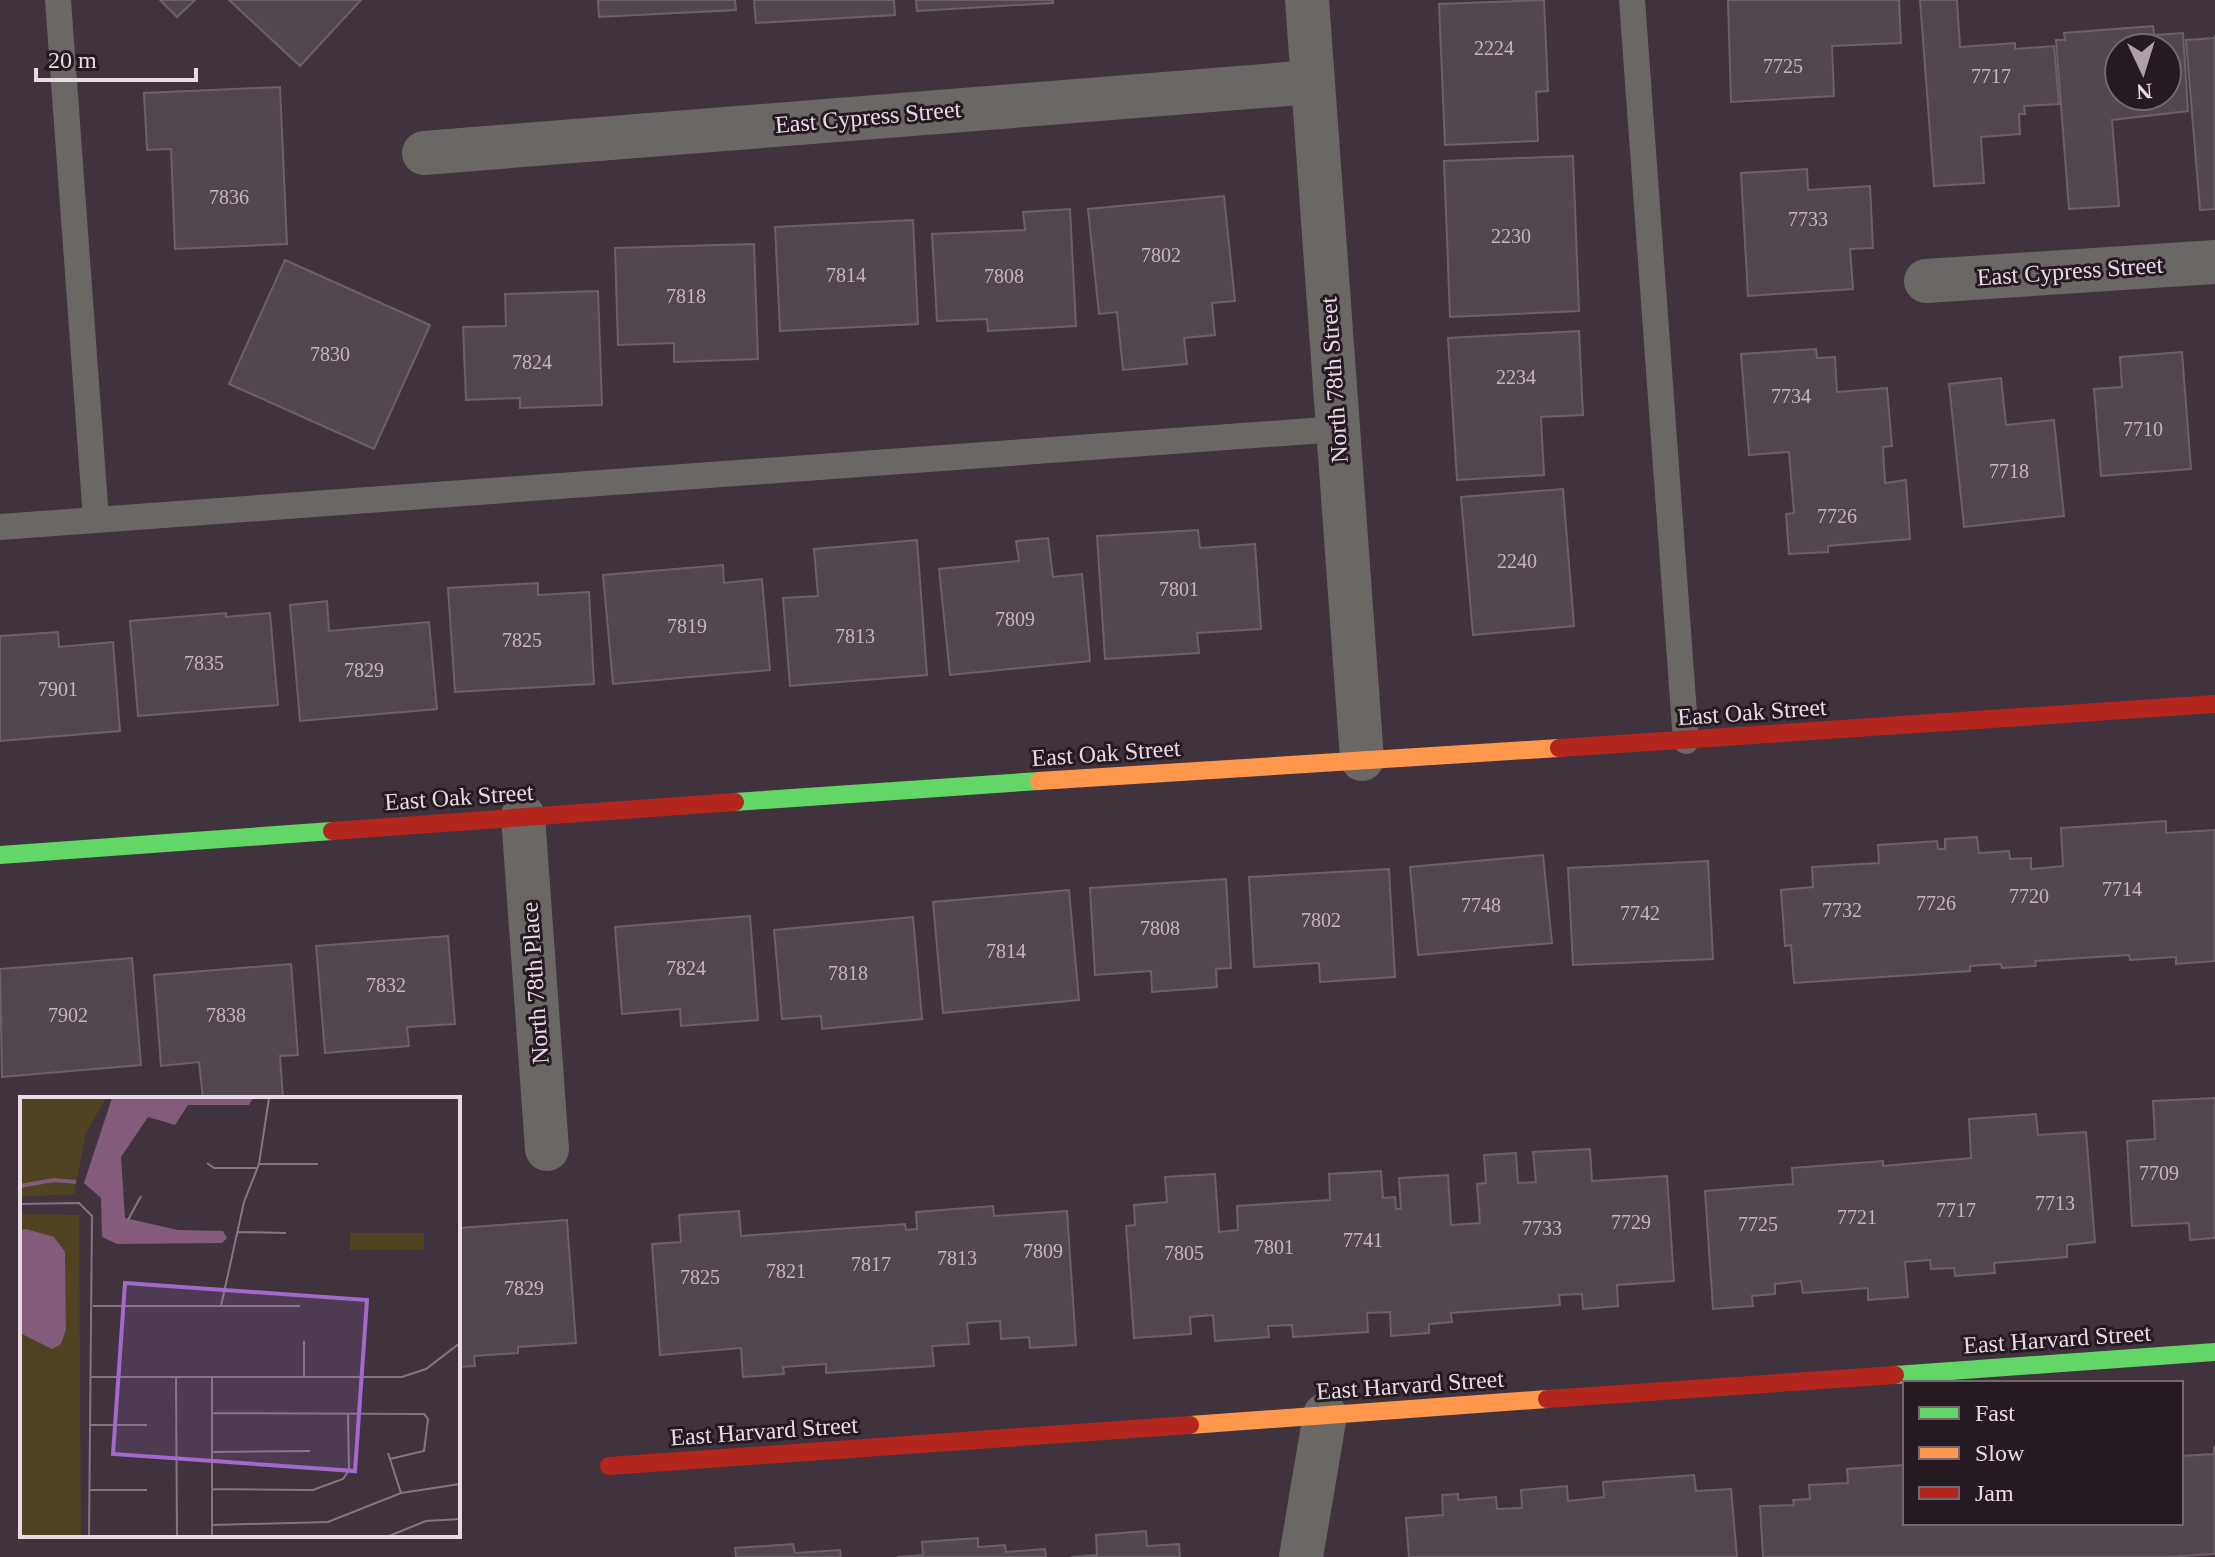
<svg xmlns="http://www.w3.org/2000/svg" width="2215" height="1557" font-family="'Times New Roman',serif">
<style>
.building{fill:#524750;stroke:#6c6069;stroke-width:2;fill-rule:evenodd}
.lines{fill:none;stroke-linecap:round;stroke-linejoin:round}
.lane{stroke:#6a6764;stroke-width:26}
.street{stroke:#6a6764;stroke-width:44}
.fast{stroke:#63d668;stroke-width:18}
.slow{stroke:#ff974d;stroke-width:18}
.jam{stroke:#b3261e;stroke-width:18}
.labels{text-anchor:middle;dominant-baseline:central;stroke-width:6;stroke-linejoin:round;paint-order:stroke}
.number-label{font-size:20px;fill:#c4b5c0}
.street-label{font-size:24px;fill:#eadae6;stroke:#251a22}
.inset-river{fill:none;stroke:#835b7b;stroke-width:4}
.inset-road{fill:none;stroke:#847681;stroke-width:2}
.view{fill:#a269cd;fill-opacity:0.15;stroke:#a269cd;stroke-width:4}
.inset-edge{fill:none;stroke:#eadae6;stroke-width:4}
</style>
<rect width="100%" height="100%" fill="#40333d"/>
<g class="building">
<polygon points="160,0 195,0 177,17"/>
<polygon points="229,0 361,0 300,66"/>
<polygon points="598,0 735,0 736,10 599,17"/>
<polygon points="754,0 894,0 895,15 756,23"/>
<polygon points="916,0 1053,0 1053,3 917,11"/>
<polygon points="1544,0 1548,91 1536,92 1538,141 1445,145 1439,4"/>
<polygon points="1728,0 1899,0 1901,43 1832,46 1834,96 1731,102"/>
<polygon points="1920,0 1957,0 1960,47 2015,43 2015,49 2054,46 2059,104 2024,106 2025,114 2019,114 2020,134 1981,137 1984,183 1934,186"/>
<path d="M2153,26L2154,35L2183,33L2188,111L2112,120L2119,206L2069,209L2056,40H2065L2064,33ZM2119,48H2167V96H2119Z"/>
<polygon points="2215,35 2215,209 2200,210 2186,40 2215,38"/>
<polygon points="280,87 287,244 175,249 171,149 147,150 144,93"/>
<polygon points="1573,156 1579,311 1450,317 1444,161"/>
<polygon points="1807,169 1808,190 1870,186 1873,248 1850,249 1853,289 1748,296 1741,173"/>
<polygon points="1224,196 1235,301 1212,303 1215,335 1184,338 1187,364 1123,370 1117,312 1099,314 1088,209"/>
<polygon points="1070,209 1076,326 988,331 987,319 937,321 932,234 1025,230 1023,212"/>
<polygon points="913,220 918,324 780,331 775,227"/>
<polygon points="754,244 758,359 674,362 674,343 618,345 615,248"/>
<polygon points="285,260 430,325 374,449 229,384"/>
<polygon points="598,291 602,405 520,408 520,398 466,400 463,327 506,326 505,294"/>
<polygon points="1579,331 1583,415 1541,417 1544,475 1457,480 1448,338"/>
<polygon points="1816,349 1817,358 1835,357 1837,392 1887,388 1892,446 1883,447 1885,483 1906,480 1910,539 1828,546 1828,552 1789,554 1786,514 1794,513 1789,452 1749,455 1741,354"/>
<polygon points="2182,352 2191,469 2101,476 2094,389 2122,387 2120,357"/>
<polygon points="2001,378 2006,425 2054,420 2064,516 1964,527 1949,384"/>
<polygon points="1563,489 1574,626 1473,635 1461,497"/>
<polygon points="1198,530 1200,548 1255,544 1261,629 1197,633 1199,653 1105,659 1097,536"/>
<polygon points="1048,538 1053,577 1082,574 1090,661 950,675 939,569 1019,561 1016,541"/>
<polygon points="917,540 927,675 790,686 783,598 818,596 814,549"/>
<polygon points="723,565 724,583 762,579 770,670 613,684 603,575"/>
<polygon points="538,583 538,595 589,592 594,684 455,692 448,588"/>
<polygon points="327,601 329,631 429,622 437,709 300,721 290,605"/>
<polygon points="226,613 226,617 270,613 278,705 138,716 130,621"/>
<polygon points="58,632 59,647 113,642 120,731 0,741 0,636"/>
<polygon points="2166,821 2166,833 2215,830 2215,961 2176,964 2176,957 2130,960 2129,955 2035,961 2036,966 2002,968 2001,964 1970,966 1970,971 1794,983 1791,945 1785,946 1781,890 1813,887 1812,867 1879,863 1878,845 1937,841 1938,849 1945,849 1945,839 1977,837 1979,853 2009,851 2010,859 2031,858 2031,869 2063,866 2061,828"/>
<polygon points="1543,855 1552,943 1418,955 1410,867"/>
<polygon points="1708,861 1713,959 1573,965 1568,868"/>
<polygon points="1389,869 1395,977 1320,982 1319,963 1254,967 1249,877"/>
<polygon points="1226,879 1231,968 1216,969 1217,987 1152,992 1151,971 1095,975 1090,888"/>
<polygon points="1069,890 1079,1000 943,1013 933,902"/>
<polygon points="750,916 758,1020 681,1026 680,1009 622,1014 615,927"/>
<polygon points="913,917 922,1019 822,1029 821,1016 782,1019 774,930"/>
<polygon points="448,936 455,1024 407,1027 409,1046 325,1053 316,946"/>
<polygon points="132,958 141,1065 2,1077 0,969"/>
<polygon points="291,964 298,1055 280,1056 283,1099 203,1099 199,1062 161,1066 154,975"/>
<polygon points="2215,1098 2215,1238 2190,1240 2189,1223 2132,1226 2127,1141 2155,1139 2153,1101"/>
<polygon points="2036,1114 2038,1135 2086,1132 2095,1242 2067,1245 2067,1257 1994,1263 1995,1273 1955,1276 1954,1268 1931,1269 1930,1260 1905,1262 1908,1297 1868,1300 1868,1288 1803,1293 1801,1281 1775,1284 1775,1294 1752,1296 1753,1306 1713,1309 1705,1191 1793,1184 1792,1168 1883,1161 1883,1166 1971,1158 1969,1119"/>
<polygon points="1590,1149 1592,1181 1667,1176 1674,1281 1617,1285 1618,1306 1583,1309 1582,1294 1559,1295 1560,1305 1451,1313 1452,1322 1429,1324 1429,1333 1391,1336 1390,1312 1367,1313 1368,1332 1293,1337 1292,1325 1268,1326 1269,1337 1215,1341 1213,1315 1190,1317 1191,1334 1134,1338 1126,1226 1135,1225 1134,1205 1167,1202 1165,1177 1215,1174 1219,1232 1238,1230 1237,1206 1330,1200 1329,1174 1381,1171 1383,1198 1395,1197 1396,1209 1401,1209 1399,1178 1448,1175 1451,1225 1480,1223 1477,1184 1486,1183 1484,1155 1516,1153 1518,1183 1536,1182 1533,1152"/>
<polygon points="993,1206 994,1216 1067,1211 1076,1345 1030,1348 1029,1337 1001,1339 1000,1321 967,1323 969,1344 932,1346 934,1366 826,1373 826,1364 783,1367 784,1374 743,1377 741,1348 660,1355 652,1244 681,1242 679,1215 739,1211 741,1236 905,1224 906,1230 917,1229 916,1212"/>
<polygon points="567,1220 576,1343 518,1347 518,1353 474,1356 475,1366 458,1367 458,1228"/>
<polygon points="2214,1447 2215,1447 2215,1554 2164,1557 1763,1557 1760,1506 1794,1505 1793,1500 1810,1499 1809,1485 1848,1483 1847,1469 1905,1465 1905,1523 2181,1523 2181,1456 2214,1454"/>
<polygon points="1694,1475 1696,1491 1731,1489 1737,1557 1409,1557 1406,1518 1443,1515 1442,1495 1458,1494 1458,1500 1496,1497 1497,1509 1522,1508 1521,1490 1567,1486 1568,1501 1604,1497 1603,1482"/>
<polygon points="1146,1531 1147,1546 1179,1544 1180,1557 1071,1557 1097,1555 1096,1535"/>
<polygon points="978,1538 978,1547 1005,1545 1006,1552 1045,1549 1046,1557 897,1557 923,1555 922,1542"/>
<polygon points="793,1544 795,1553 840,1550 841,1557 736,1557 735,1548"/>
</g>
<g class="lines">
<g class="lane">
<polyline points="58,0 96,519"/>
<polyline points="1632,0 1686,741"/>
<polyline points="0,527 1338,429"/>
</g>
<g class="street">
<polyline points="1307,0 1362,759"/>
<polyline points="424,153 1313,82"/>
<polyline points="1926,281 2215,262"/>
<polyline points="523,816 547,1149"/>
<polyline points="1301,1557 1325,1415"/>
</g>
<g class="fast">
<polyline points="735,802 1039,781"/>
<polyline points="0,855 332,831"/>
<polyline points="1895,1375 2215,1352"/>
</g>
<g class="slow">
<polyline points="1039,781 1559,748"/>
<polyline points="1190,1425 1547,1399"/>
</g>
<g class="jam">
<polyline points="1559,748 2215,704"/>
<polyline points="332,831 735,802"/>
<polyline points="1547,1399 1895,1375"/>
<polyline points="609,1466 1190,1425"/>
</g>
</g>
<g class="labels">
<g class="number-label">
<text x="1494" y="48">2224</text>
<text x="1783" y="66">7725</text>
<text x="1991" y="76">7717</text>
<text x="229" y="197">7836</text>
<text x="1808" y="219">7733</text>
<text x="1511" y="236">2230</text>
<text x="1161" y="255">7802</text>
<text x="846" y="275">7814</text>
<text x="1004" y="276">7808</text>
<text x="686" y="296">7818</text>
<text x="330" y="354">7830</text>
<text x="532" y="362">7824</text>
<text x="1516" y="377">2234</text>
<text x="1791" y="396">7734</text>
<text x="2143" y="429">7710</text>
<text x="2009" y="471">7718</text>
<text x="1837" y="516">7726</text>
<text x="1517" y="561">2240</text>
<text x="1179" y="589">7801</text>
<text x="1015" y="619">7809</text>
<text x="687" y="626">7819</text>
<text x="855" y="636">7813</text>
<text x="522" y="640">7825</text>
<text x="204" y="663">7835</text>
<text x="364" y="670">7829</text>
<text x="58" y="689">7901</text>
<text x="2122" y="889">7714</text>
<text x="2029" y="896">7720</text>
<text x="1936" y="903">7726</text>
<text x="1481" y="905">7748</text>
<text x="1842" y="910">7732</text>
<text x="1640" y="913">7742</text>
<text x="1321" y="920">7802</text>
<text x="1160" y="928">7808</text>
<text x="1006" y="951">7814</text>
<text x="686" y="968">7824</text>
<text x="848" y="973">7818</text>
<text x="386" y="985">7832</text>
<text x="68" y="1015">7902</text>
<text x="226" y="1015">7838</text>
<text x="2159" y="1173">7709</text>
<text x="2055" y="1203">7713</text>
<text x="1956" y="1210">7717</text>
<text x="1857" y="1217">7721</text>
<text x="1631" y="1222">7729</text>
<text x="1758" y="1224">7725</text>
<text x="1542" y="1228">7733</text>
<text x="1363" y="1240">7741</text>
<text x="1274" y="1247">7801</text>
<text x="1043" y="1251">7809</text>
<text x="1184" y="1253">7805</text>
<text x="957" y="1258">7813</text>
<text x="871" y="1264">7817</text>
<text x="786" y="1271">7821</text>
<text x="700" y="1277">7825</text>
<text x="524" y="1288">7829</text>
</g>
<g class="street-label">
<text transform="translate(868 117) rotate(-5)">East Cypress Street</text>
<text transform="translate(2070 271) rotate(-4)">East Cypress Street</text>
<text transform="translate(1334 380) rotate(-94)">North 78th Street</text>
<text transform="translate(1752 712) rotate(-4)">East Oak Street</text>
<text transform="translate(1106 753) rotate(-4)">East Oak Street</text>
<text transform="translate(459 797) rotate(-4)">East Oak Street</text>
<text transform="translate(535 983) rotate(-94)">North 78th Place</text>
<text transform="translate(2057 1339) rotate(-4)">East Harvard Street</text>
<text transform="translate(1410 1385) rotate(-4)">East Harvard Street</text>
<text transform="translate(764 1431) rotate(-4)">East Harvard Street</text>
</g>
</g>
<g transform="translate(20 1097)">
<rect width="440" height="440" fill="#40333d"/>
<path d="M0,1H86L66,36L54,97L0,100ZM0,117L59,118L61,439H0ZM330,136H404V153H330Z" fill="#4f4321"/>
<path d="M92,1H233L229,8H168L155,28L128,20L101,60L105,121L158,133L203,134L207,141L202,146L97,147L82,140L81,101L64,86ZM6,132L34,140L45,155L46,232L41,247L32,252L0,236V133Z" fill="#835b7b"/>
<path class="inset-river" d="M0,89L34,83L56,85"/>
<path class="inset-road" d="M187,66L194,71H237M239,67H298M0,107L59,106L72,119L69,439M108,123L121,99M218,135L266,136M73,209H280M201,209L224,105L239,67L249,1M284,244V280M70,280H382L406,272L440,246M156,280L157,439M192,280V439M192,316L404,317L408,322L404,354L370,362M69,328H127M192,355L290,354M368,356L381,396M192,392L293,393L323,382L329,373L328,316M69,393H127M192,428L308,425L381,396L440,387M369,439L406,424L440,422"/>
<path class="view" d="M105,186L347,203L335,374L93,357Z"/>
<rect width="440" height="440" class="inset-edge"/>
</g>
<rect x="1903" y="1381" width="280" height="144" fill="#251a22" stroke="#746770" stroke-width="2"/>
<rect x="1919" y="1407" width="40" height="12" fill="#63d668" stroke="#746770" stroke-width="2"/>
<text x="1975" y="1421" font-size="24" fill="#eadae6">Fast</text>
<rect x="1919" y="1447" width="40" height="12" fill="#ff974d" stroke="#746770" stroke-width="2"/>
<text x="1975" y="1461" font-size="24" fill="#eadae6">Slow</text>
<rect x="1919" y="1487" width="40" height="12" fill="#b3261e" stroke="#746770" stroke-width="2"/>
<text x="1975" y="1501" font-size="24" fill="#eadae6">Jam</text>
<g transform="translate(2143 72) rotate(176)"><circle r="38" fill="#251a22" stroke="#746770" stroke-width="2"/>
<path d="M0-6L14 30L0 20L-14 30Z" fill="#aea0ab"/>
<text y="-12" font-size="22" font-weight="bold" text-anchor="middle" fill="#eadae6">N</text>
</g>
<path d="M36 68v12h160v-12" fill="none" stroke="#eadae6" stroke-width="4"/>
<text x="48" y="68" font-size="24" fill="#eadae6" stroke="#251a22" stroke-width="6" paint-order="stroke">20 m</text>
</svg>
